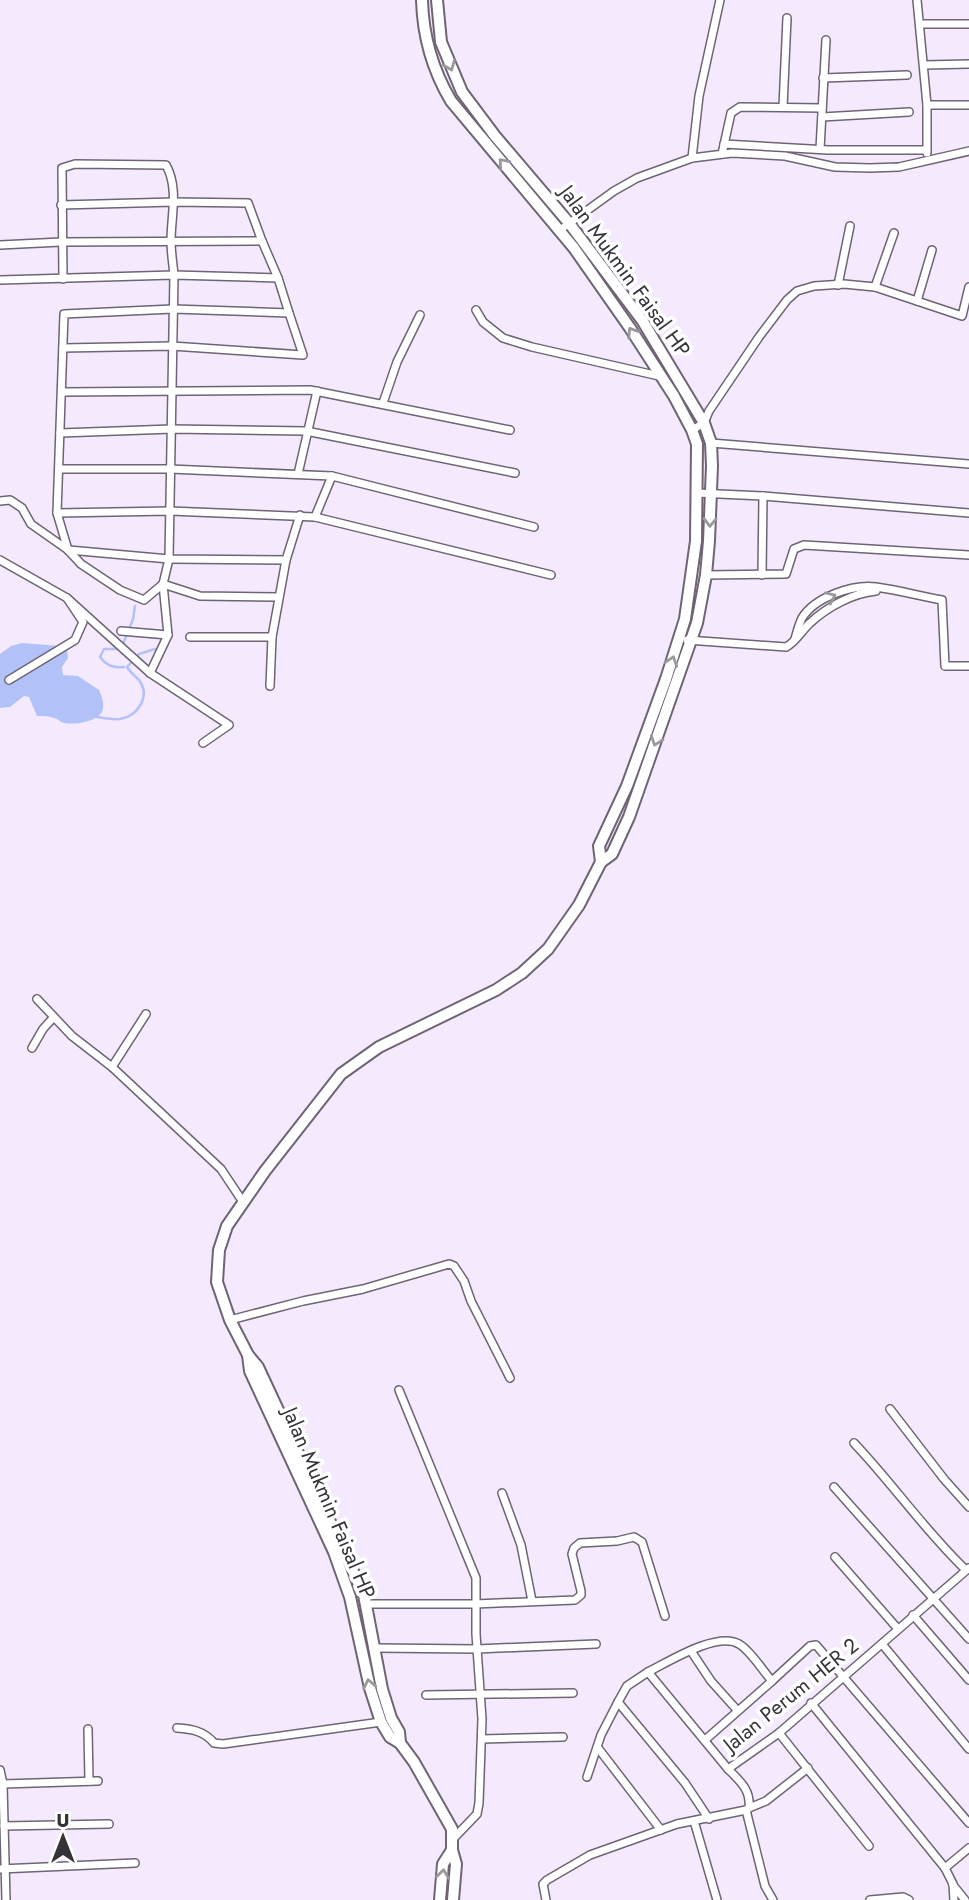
<svg xmlns="http://www.w3.org/2000/svg" width="969" height="1900" font-family="Jost,sans-serif">
<style>
.water{fill:#b2c2f9}
.lines{fill:none;stroke-linecap:round;stroke-linejoin:round}
.stream{stroke:#b2c2f9;stroke-width:2.5}
.street-casing{stroke:#6e6474;stroke-width:10}
.secondary-casing{stroke:#6e6474;stroke-width:14}
.street{stroke:#fff;stroke-width:7}
.secondary{stroke:#fff;stroke-width:10}
.oneway{stroke:#9a989c}
.labels{text-anchor:middle;dominant-baseline:central;stroke-width:7;stroke-linejoin:round;paint-order:stroke}
.street-label{font-size:21px;fill:#363239;stroke:#fff}
</style>
<rect width="100%" height="100%" fill="#f5eafd"/>
<path class="water" d="M22,643L61,646L67,649L68,658L62,667L63,675L78,676L99,690C102,697 105,705 102,712C96,722 75,725 65,723C56,721 63,721 54,718C49,716 43,716 37,716L29,697L24,696L10,707L0,708V654L11,646Z"/>
<g class="lines">
<g class="stream">
<path d="M124,667C113,668 107,666 100,657L104,649H121L133,619L135,606"/>
<path d="M97,717C104,718 112,720 120,719C138,716 151,696 139,680C135,676 130,672 127,667L139,654L155,649"/>
</g>
<g class="street-casing">
<g id="street">
<polyline points="917,0 927,105 927,153"/>
<polyline points="920,24 969,24"/>
<polyline points="924,65 969,64"/>
<polyline points="823,78 907,75"/>
<polyline points="927,105 969,105"/>
<polyline points="783,107 787,18"/>
<polyline points="822,117 909,112"/>
<polyline points="724,144 828,150 926,150"/>
<polyline points="820,149 826,40"/>
<polyline points="722,154 731,113 740,107 822,108"/>
<polyline points="692,158 699,96 720,0"/>
<polyline points="61,205 174,202 248,203 262,241"/>
<polyline points="560,230 614,191 637,178 692,158 732,153 785,156 835,167 870,168 899,167 969,151"/>
<polyline points="0,245 61,242 262,241 278,278 289,313 173,309 64,314 57,513 68,550"/>
<path d="M63,279L62,168L75,164L166,165C179,188 171,216 171,241C171,252 173,264 174,275L169,559L163,584L168,635L150,673"/>
<polyline points="0,280 174,275 278,278"/>
<polyline points="838,285 850,226"/>
<polyline points="875,287 894,233"/>
<polyline points="917,301 932,250"/>
<polyline points="476,310 483,322 503,338 532,347 659,376"/>
<polyline points="63,348 172,346 303,355 289,313"/>
<polyline points="62,392 310,390 510,430"/>
<polyline points="383,403 397,362 420,315"/>
<polyline points="692,430 704,423 709,411 759,337 787,300 797,291 814,286 844,284 875,287 962,316 969,287"/>
<polyline points="60,433 172,429 306,431 515,473"/>
<polyline points="711,443 969,464"/>
<polyline points="59,469 170,469 332,476 534,527"/>
<polyline points="298,474 317,391"/>
<polyline points="697,493 763,496 969,513"/>
<polyline points="0,501 10,500 22,508 31,524 68,550 81,564 120,590 144,600 163,584 200,596 279,597"/>
<polyline points="57,513 170,511 315,517 551,575"/>
<polyline points="315,517 332,476"/>
<polyline points="69,550 169,559 286,560"/>
<polyline points="0,560 67,598 83,622 75,640 9,680"/>
<polyline points="706,575 786,574 794,549 804,545 969,555"/>
<polyline points="762,575 763,496"/>
<polyline points="67,598 150,673 229,725 203,743"/>
<polyline points="121,631 168,635"/>
<polyline points="190,637 272,637 286,560 300,515"/>
<path d="M795,639C797,632 799,624 802,618C815,597 853,584 876,587C898,590 920,596 942,600L945,666H969"/>
<path d="M687,640L786,647C796,642 802,630 810,623C827,607 853,593 876,591"/>
<polyline points="270,686 272,637"/>
<polyline points="37,999 72,1036 112,1067 221,1169 243,1202"/>
<polyline points="32,1048 43,1029 53,1018"/>
<polyline points="112,1067 146,1014"/>
<polyline points="230,1320 303,1301 363,1289 449,1264 454,1266 464,1281 471,1301 510,1378"/>
<polyline points="399,1390 476,1578 476,1634 482,1719 479,1803 477,1814 453,1839"/>
<polyline points="890,1409 944,1479 969,1507"/>
<path d="M854,1443C893,1484 925,1531 966,1570"/>
<polyline points="834,1487 969,1639"/>
<polyline points="502,1493 521,1545 532,1601"/>
<polyline points="835,1557 898,1629"/>
<polyline points="366,1604 475,1604 575,1600 581,1595 581,1591 572,1554 574,1548 580,1543 617,1541 634,1537 642,1542 665,1616"/>
<polyline points="913,1615 969,1680"/>
<polyline points="882,1644 969,1749"/>
<polyline points="375,1648 477,1649 596,1644"/>
<polyline points="691,1651 711,1681 737,1710"/>
<polyline points="426,1695 573,1693"/>
<polyline points="618,1702 627,1686 648,1672"/>
<polyline points="811,1703 945,1868 953,1884 954,1900"/>
<path d="M177,1728C192,1729 204,1731 214,1743L223,1744L381,1722"/>
<polyline points="88,1729 89,1781"/>
<polyline points="779,1733 869,1846"/>
<polyline points="482,1739 563,1737"/>
<polyline points="705,1740 772,1681"/>
<polyline points="598,1748 661,1830"/>
<path d="M728,1769L648,1672C668,1662 717,1631 739,1644C751,1651 762,1670 772,1681L810,1646L816,1645L969,1823"/>
<polyline points="0,1770 3,1784 6,1900"/>
<polyline points="587,1777 601,1735 618,1702 685,1783 709,1819"/>
<polyline points="3,1784 98,1781"/>
<polyline points="749,1808 766,1801 808,1768"/>
<polyline points="746,1810 765,1886 773,1900"/>
<polyline points="694,1821 717,1900"/>
<polyline points="4,1826 109,1824"/>
<polyline points="945,1868 969,1848"/>
<polyline points="0,1869 135,1863"/>
<polyline points="953,1885 965,1900"/>
<path d="M546,1900L543,1884L547,1880L590,1855L677,1824L746,1810L749,1808C751,1790 740,1781 728,1769L779,1733L969,1568"/>
<polyline points="870,1900 903,1897 909,1900"/>
</g>
</g>
<g class="secondary-casing">
<g id="secondary">
<path d="M422,0C423,37 432,69 451,101L574,248L630,328L674,396L692,430L697,444L696,541L685,619L666,679L627,786L599,846L601,862"/>
<polyline points="248,1355 250,1371 334,1552 350,1597 370,1688 381,1722 390,1737 400,1743 414,1762 452,1829 452,1850 456,1864 453,1900"/>
<polyline points="400,1743 399,1732 391,1718 382,1689 364,1595 258,1367 248,1355 230,1320 217,1282 219,1250 227,1226 265,1171 341,1074 379,1047 496,990 522,973 548,949 579,905 601,862 612,854 629,817 697,623 706,575 709,541 712,466 711,443 704,423 642,320 569,223 495,136 462,92 441,42 437,0"/>
<polyline points="440,1900 443,1864 452,1850"/>
</g>
</g>
<use href="#street" class="street"/>
<use href="#secondary" class="secondary"/>
</g>
<defs><path id="oneway-chevron" d="M-2-3.5L2.5 0L-2 3.5" fill="none" stroke-width="1.6" stroke-linecap="round" stroke-linejoin="round" transform="scale(1.75)"/></defs>
<g class="oneway">
<use href="#oneway-chevron" transform="translate(450 66) rotate(68)"/>
<use href="#oneway-chevron" transform="translate(503 163) rotate(-131)"/>
<use href="#oneway-chevron" transform="translate(632 332) rotate(-123)"/>
<use href="#oneway-chevron" transform="translate(710 522) rotate(91)"/>
<use href="#oneway-chevron" transform="translate(831 597) rotate(-24)"/>
<use href="#oneway-chevron" transform="translate(672 661) rotate(-72)"/>
<use href="#oneway-chevron" transform="translate(656 741) rotate(109)"/>
<use href="#oneway-chevron" transform="translate(369 1684) rotate(-102)"/>
<use href="#oneway-chevron" transform="translate(443 1874) rotate(-83)"/>
</g>
<g class="labels">
<g class="street-label">
<text transform="translate(625 271) rotate(54)">Jalan Mukmin Faisal HP</text>
<text transform="translate(329 1503) rotate(67)">Jalan Mukmin Faisal HP</text>
<text transform="translate(791 1695) rotate(-39)">Jalan Perum HER 2</text>
</g>
</g>
<g transform="translate(63 1837)" stroke="#ffffff" stroke-width="5" paint-order="stroke">
<path d="M0-5L12 26L0 18L-12 26Z" fill="#363239"/>
<text y="-10" font-size="19" font-weight="bold" text-anchor="middle" fill="#363239">U</text>
</g>
</svg>
